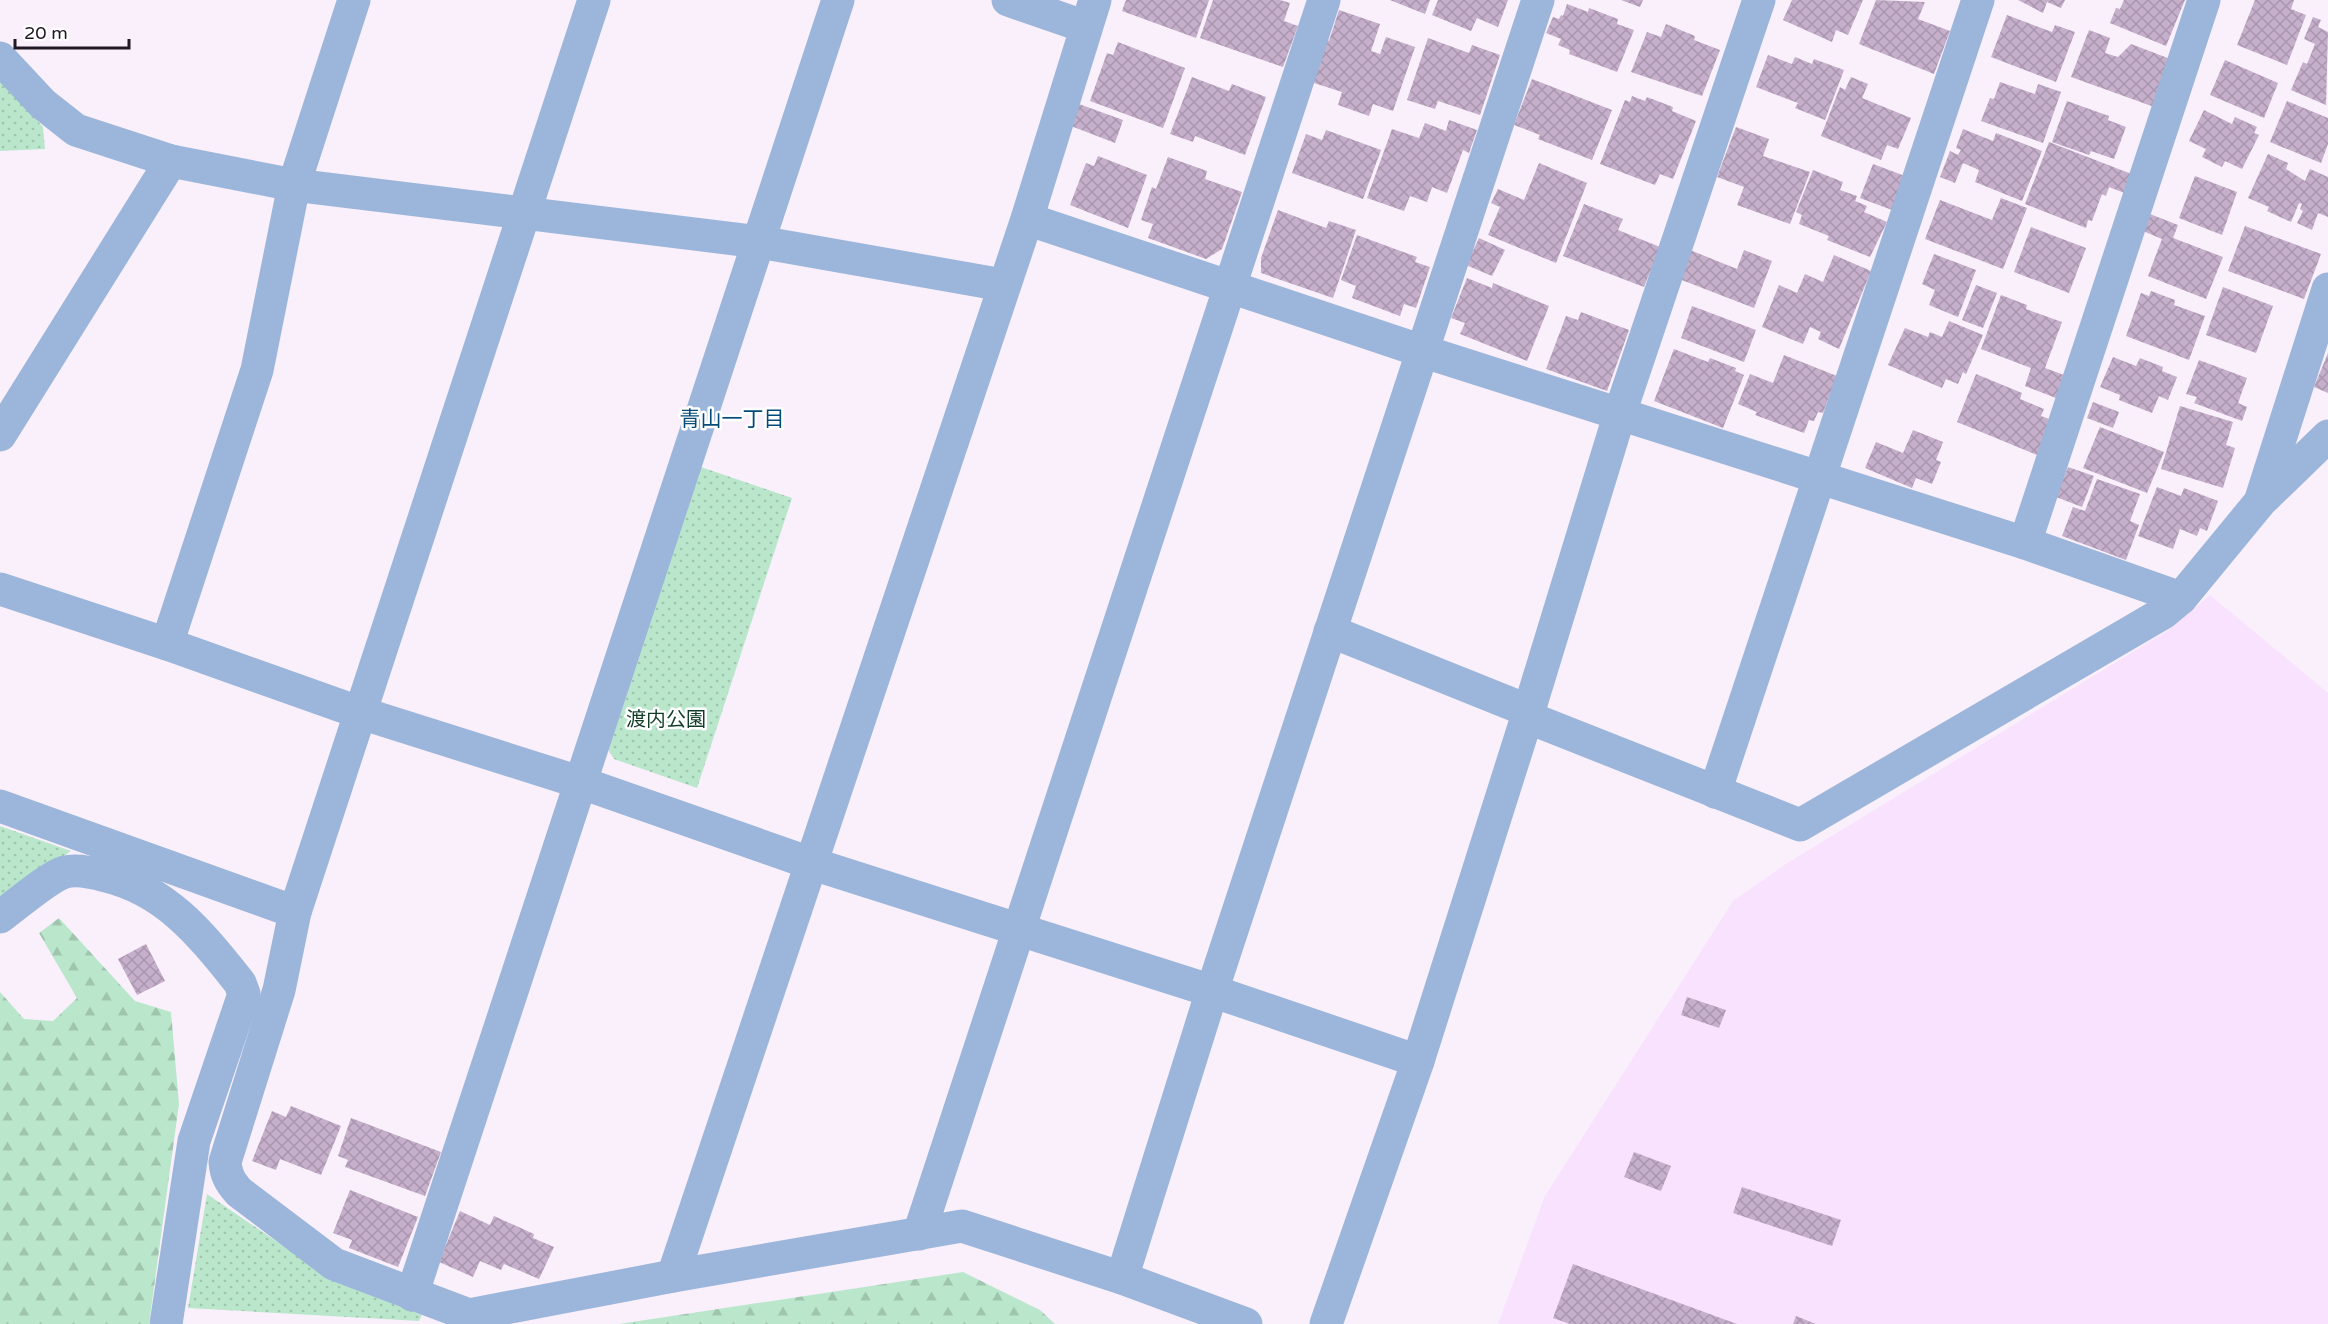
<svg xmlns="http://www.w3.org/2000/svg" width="2328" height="1324" font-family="'Varela Round','Noto Sans JP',sans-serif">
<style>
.built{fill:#f8e2fe}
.green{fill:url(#green-dots)}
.forest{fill:url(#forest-firs)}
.building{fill:url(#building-cross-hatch)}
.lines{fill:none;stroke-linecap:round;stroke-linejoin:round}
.minor{stroke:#9cb6db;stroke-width:33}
.labels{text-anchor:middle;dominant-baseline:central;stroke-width:5;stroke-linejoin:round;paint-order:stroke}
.park-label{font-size:20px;fill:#123e29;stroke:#fff}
.neighbourhood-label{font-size:21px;fill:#044b7a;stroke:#fff}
</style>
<defs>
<pattern id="green-dots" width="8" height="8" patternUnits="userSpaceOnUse" patternTransform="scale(1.5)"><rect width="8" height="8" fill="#bae7cc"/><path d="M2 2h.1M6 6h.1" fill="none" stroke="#a0c5af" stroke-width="1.8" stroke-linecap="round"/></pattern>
<pattern id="forest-firs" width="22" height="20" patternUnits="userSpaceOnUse" patternTransform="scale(1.5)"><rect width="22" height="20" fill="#bae7cc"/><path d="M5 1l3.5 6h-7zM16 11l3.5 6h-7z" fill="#a0c5af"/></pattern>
<pattern id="building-cross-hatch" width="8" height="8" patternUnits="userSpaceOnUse" patternTransform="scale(1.5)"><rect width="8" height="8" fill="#c5afcb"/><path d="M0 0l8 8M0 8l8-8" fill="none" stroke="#a996ae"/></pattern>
</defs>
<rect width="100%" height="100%" fill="#faf0fc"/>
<polygon class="built" points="2210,595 2328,693 2328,1324 1498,1324 1545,1196 1733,901 1786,864 2167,631"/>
<g class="green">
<polygon points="0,80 43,127 45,149 0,151"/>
<polygon points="698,466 792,498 697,788 614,759 605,745"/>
<polygon points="0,826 71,851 0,901"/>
<polygon points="207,1194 333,1280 422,1315 419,1321 188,1308"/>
</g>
<g class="forest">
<polygon points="59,918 135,1001 171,1012 179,1104 149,1324 0,1324 0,992 24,1019 53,1021 77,998 39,933"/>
<polygon points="963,1272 1040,1310 1055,1324 619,1324"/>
</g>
<g class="building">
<polygon points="1126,0 1209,0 1196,38 1122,11"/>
<polygon points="1213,0 1280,0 1290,3 1284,21 1298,26 1283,67 1200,38"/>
<polygon points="1390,0 1430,0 1425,14"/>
<polygon points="1438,0 1508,0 1498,27 1477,18 1471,31 1432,15"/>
<polygon points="1621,0 1643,0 1640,7"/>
<polygon points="1792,0 1863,0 1848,35 1836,30 1832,42 1783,20"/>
<polygon points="1876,0 1925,2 1918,19 1950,31 1934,74 1859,44"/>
<polygon points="2018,0 2065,0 2061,8 2047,2 2043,13"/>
<polygon points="2124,0 2185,0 2166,46 2110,23 2116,8 2120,9"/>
<polygon points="2255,0 2294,0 2291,9 2306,15 2287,65 2237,45"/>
<polygon points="1567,4 1588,12 1589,8 1618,19 1617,24 1634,30 1617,72 1569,54 1570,50 1558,45 1561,39 1546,33 1553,17 1559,19 1561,15 1563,16"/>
<polygon points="1339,10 1380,24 1371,51 1380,54 1386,37 1415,47 1393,111 1373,104 1369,116 1338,105 1342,92 1311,82 1326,39 1329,41"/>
<polygon points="2007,15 2052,32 2055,25 2075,32 2056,82 1991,57"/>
<polygon points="2313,17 2321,20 2318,27 2328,32 2326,105 2291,90 2303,62 2307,64 2315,44 2304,39"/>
<polygon points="1666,24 1695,36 1694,40 1720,50 1702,96 1631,72 1647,32 1661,37"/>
<polygon points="2089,30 2110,38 2105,53 2118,57 2131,44 2173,60 2157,108 2071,77"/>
<polygon points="1428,38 1469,53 1472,45 1500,55 1480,115 1438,101 1435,109 1407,100"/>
<polygon points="1118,42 1185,68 1163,128 1090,101 1107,53 1113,55"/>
<polygon points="1768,55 1792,64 1795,57 1812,64 1814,59 1844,70 1825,120 1795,108 1798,103 1756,87"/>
<polygon points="2225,60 2278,83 2264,118 2210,95"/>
<polygon points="1192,77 1229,91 1232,84 1266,97 1245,155 1195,136 1193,142 1170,134"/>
<polygon points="1851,77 1868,84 1862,98 1911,118 1898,149 1887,145 1881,160 1821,136 1840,87 1845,90"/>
<polygon points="1532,79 1612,110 1592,160 1538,139 1540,135 1514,125"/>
<polygon points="2000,82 2035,94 2038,84 2061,92 2043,143 1981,121 1990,98 1994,99"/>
<polygon points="1632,96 1645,101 1647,97 1673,107 1672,111 1696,121 1673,179 1660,174 1655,185 1600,164 1625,100 1630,102"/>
<polygon points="2067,101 2109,116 2108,120 2126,127 2114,159 2091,151 2089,155 2052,142"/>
<polygon points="2287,101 2328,118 2328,144 2321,163 2270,142"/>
<polygon points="1079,104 1123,120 1115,143 1071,126"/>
<polygon points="2204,110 2232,124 2235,117 2257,127 2254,133 2259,135 2242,169 2225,161 2222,167 2202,157 2206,149 2189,141"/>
<polygon points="1449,120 1477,130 1469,153 1463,150 1447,193 1432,187 1427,202 1410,196 1404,211 1367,198 1392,129 1419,138 1425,123 1446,131"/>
<polygon points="1736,127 1769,139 1763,156 1810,172 1790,224 1737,205 1744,187 1717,177"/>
<polygon points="1963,129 1993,141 1996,133 2042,151 2022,201 1975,182 1979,170 1963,163 1955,183 1940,177 1950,151 1958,155 1961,150 1956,148"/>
<polygon points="1326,130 1381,150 1363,199 1292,173 1306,134 1322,140"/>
<polygon points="2049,142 2134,175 2127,194 2109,187 2106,196 2102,194 2092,221 2088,220 2086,228 2025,204"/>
<polygon points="2268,154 2288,163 2286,169 2305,181 2310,169 2328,177 2328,217 2318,213 2312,230 2297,223 2303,211 2300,209 2302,204 2299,203 2291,222 2267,211 2269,207 2248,198"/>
<polygon points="1098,156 1147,175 1128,228 1070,205 1086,163 1094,166"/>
<polygon points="1168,157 1207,171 1205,179 1242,192 1222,249 1206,259 1148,238 1153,224 1141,220 1152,187 1156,189"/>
<polygon points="1539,163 1587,183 1556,263 1488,235 1500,207 1491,203 1498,189 1524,200"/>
<polygon points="1873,164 1905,176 1892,210 1860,198"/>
<polygon points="1813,170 1843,182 1840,190 1857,196 1855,201 1867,206 1864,212 1887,222 1870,257 1827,240 1829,236 1799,224 1802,215 1796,212"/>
<polygon points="2195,176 2237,192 2222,235 2179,218"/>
<polygon points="2001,198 2027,208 2003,269 1925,239 1940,200 1992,220"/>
<polygon points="1584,204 1623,219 1618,230 1660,247 1644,287 1563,256"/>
<polygon points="1278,210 1326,228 1329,221 1356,230 1333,298 1261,273 1261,258"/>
<polygon points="2150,214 2178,225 2173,238 2223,257 2206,299 2148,276 2162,239 2143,231"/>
<polygon points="2245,226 2321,254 2304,299 2228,271"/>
<polygon points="2031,227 2086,248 2069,293 2014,272"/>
<polygon points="1357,235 1417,257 1415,262 1430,267 1416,308 1404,304 1400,316 1352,298 1356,286 1341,280"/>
<polygon points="1479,238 1505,250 1492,276 1466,265"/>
<polygon points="1690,250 1737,269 1744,250 1772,261 1754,308 1679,279"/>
<polygon points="1934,254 1976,270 1958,317 1929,305 1935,290 1922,284"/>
<polygon points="1834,255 1871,271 1839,349 1818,339 1821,332 1810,327 1803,344 1762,327 1779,285 1797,293 1805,274 1823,282"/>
<polygon points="1467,278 1492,288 1493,283 1549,306 1527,361 1460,334 1465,323 1451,318"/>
<polygon points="1976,285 1997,293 1983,328 1962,320"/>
<polygon points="2223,287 2273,306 2256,353 2206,335"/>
<polygon points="2151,291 2175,300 2174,305 2205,316 2189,360 2126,336 2141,293 2149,296"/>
<polygon points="2001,295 2027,305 2026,309 2062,322 2045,368 2064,375 2056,398 2025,386 2031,368 1981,349"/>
<polygon points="1692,306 1756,330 1744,362 1681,338"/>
<polygon points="1581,312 1629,330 1607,391 1546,369 1566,316 1578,320"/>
<polygon points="1949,321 1983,335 1966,374 1963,372 1958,384 1946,379 1942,388 1888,365 1905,328 1928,337 1930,332 1942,337"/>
<polygon points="1674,349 1708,362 1710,358 1736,368 1735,371 1744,375 1723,428 1654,401"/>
<polygon points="2328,353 2328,393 2314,387"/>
<polygon points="1784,355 1837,376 1823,413 1818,412 1814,421 1809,420 1804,433 1755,415 1757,412 1738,404 1750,374 1773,383"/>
<polygon points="2113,357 2136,366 2140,358 2163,367 2162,371 2177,377 2168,400 2159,396 2152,413 2119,400 2120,395 2100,387"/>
<polygon points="2199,360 2247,378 2238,403 2247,407 2242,421 2194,403 2197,397 2186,394"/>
<polygon points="1976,374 2022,393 2020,399 2044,409 2041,416 2052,420 2037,455 1957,422"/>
<polygon points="2093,402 2119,412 2113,428 2087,418"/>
<polygon points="2180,406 2233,422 2226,445 2235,448 2223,488 2161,469"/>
<polygon points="2100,427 2164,452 2147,493 2083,468"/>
<polygon points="1913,430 1943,442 1936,460 1941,462 1932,484 1916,478 1912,488 1865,468 1876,442 1903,453"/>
<polygon points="2068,467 2094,476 2082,507 2056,497"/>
<polygon points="2097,479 2140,494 2130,521 2139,525 2126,560 2062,536 2073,507 2085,511"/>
<polygon points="2157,487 2181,496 2184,488 2218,501 2207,531 2200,528 2197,536 2180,529 2173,549 2138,536"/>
<polygon points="146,944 165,981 137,995 118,959"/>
<polygon points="1687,997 1726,1010 1719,1028 1681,1015"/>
<polygon points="291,1106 341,1126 321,1175 280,1159 276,1170 252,1161 272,1111 286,1117"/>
<polygon points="351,1118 441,1152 425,1196 345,1167 348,1160 338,1156"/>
<polygon points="1634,1152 1671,1166 1661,1191 1624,1177"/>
<polygon points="1742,1187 1841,1220 1832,1246 1733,1213"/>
<polygon points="350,1190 418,1217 398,1267 349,1248 352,1240 333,1233"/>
<polygon points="460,1211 490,1225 494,1216 534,1234 533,1238 554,1247 539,1279 504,1264 501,1270 480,1261 473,1277 439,1262"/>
<polygon points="1573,1264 1737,1324 1570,1324 1553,1318"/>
<polygon points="1796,1316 1816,1324 1793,1324"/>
</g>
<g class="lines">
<g class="minor">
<path d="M594,0L295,912L279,990L225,1162C226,1175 230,1182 239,1192L334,1264L469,1315L673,1276L962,1226L1122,1278L1246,1324"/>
<polyline points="1008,0 1086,27"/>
<polyline points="0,58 43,104 76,130 171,161 294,185 759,242 1003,285"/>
<polyline points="1027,219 1422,351 2025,543 2181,598"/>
<polyline points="0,435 171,161"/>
<polyline points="2263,499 2328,436"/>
<polyline points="2025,543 2204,0"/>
<polyline points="0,589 167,644 361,713 579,782 813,864 1212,991 1418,1061"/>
<polyline points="1330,631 1529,711"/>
<polyline points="167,644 257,370 294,185 354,0"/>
<polyline points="1527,717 1620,413 1759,0"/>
<polyline points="1715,792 1978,0"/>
<polyline points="0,806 295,912"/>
<path d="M0,917C15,906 50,876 65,872C76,869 95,873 106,876C168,891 202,936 240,983L244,994L194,1141L166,1324"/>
<polyline points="919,1234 1324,0"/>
<polyline points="673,1276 1027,219 1095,0"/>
<polyline points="1122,1278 1212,991 1538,0"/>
<polyline points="412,1295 838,0"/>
<polyline points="1326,1324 1418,1061 1527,717 1800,825 2163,613 2181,598 2260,502 2328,289"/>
</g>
</g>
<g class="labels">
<g class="park-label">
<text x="666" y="720">渡内公園</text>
</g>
<g class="neighbourhood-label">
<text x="732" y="419">青山一丁目</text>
</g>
</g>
<path d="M15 39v9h114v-9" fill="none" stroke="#201822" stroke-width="3"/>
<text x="24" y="39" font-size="18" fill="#201822" stroke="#ffffff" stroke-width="4.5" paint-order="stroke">20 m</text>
</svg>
